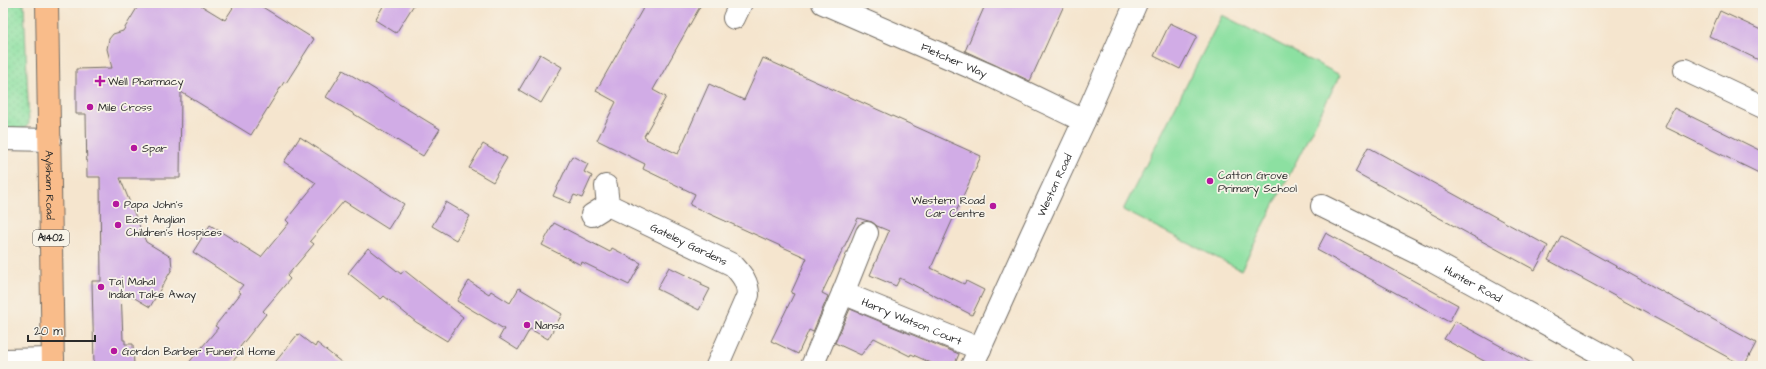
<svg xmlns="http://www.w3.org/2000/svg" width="1766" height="369" font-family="'Architects Daughter',sans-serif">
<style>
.grass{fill:url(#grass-dots);stroke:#5c8666}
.pitch{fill:#8ce0a1;stroke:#5c8666}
.building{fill:#d1ace6}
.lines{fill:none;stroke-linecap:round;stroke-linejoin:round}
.minor-casing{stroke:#726c64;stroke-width:24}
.major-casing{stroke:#726c64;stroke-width:24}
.minor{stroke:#fff;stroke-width:22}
.major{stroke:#f9bc8a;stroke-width:22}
.poi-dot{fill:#b5179e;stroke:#f7f3e8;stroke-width:1.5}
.labels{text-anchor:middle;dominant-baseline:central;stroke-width:3.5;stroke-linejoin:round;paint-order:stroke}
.shield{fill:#f7f3e8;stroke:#686764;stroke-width:1}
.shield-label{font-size:10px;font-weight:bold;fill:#2b2b2b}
.street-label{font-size:11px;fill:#2b2b2b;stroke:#f7f3e8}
.poi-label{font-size:11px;fill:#2b2b2b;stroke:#f7f3e8;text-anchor:start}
</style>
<defs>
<pattern id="grass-dots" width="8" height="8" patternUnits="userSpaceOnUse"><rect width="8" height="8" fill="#8ce0a1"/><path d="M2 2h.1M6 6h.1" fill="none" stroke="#79c08b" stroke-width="1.8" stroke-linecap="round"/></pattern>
</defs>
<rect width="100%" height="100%" fill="#f7f3e8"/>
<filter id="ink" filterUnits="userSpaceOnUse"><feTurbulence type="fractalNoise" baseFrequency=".025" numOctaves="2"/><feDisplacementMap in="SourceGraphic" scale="8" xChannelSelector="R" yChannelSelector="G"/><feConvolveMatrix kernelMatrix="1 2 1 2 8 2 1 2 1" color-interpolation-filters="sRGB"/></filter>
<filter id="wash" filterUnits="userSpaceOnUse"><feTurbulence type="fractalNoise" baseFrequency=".012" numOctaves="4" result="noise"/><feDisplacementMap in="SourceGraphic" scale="16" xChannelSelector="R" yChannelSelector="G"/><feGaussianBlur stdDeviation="0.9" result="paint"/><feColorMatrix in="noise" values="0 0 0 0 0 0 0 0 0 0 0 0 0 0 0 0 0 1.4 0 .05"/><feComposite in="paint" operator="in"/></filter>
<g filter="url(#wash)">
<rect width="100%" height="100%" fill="#f5e5ce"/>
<polygon class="grass" points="3,3 24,3 29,124 20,132 3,132"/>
<polygon class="pitch" points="1222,15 1340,75 1241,270 1123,210"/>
<g id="blocks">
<g class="building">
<polygon points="140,3 197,3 225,20 236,3 256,3 314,39 286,83 284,82 251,135 181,92 180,178 120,178 146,242 171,257 172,269 150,307 121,290 123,340 125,340 125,344 133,344 134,366 94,366 92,281 101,281 100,177 87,177 86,114 76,114 76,69 112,68 107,49 109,39 113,34 123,31"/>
<polygon points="385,3 415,3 396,33 375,20"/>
<polygon points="646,3 702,3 653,90 666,97 644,136 647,138 646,139 678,154 709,84 744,100 763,58 981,156 931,268 964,284 966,281 984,290 972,315 900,278 896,286 870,275 889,231 877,226 872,222 858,218 822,293 828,296 813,332 809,330 798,354 771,341 794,294 791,293 807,258 690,205 695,194 643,169 645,164 597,140 616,102 596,91"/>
<polygon points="986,3 1065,3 1030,81 965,51"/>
<polygon points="1720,11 1763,31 1763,62 1709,36"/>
<polygon points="1170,23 1197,36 1180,69 1154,56"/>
<polygon points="540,54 562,67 541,103 519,90"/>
<polygon points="343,70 440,129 423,156 326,97"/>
<polygon points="1674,108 1763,152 1763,175 1665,127"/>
<polygon points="300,137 404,204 388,229 344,201 310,241 314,244 287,276 290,279 263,311 266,314 240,347 243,349 229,366 186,366 218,328 215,326 241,293 238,291 243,285 193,252 210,225 261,257 289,223 286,220 316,183 284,162"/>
<polygon points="483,144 507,158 493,182 469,168"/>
<polygon points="1368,147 1548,246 1535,270 1355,172"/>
<polygon points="572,156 588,164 584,172 592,176 582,198 574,195 570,203 553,196"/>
<polygon points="446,202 470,216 456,240 432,226"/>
<polygon points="554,223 610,252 612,248 641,263 629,285 582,262 581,265 542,245"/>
<polygon points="1326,233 1458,305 1449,322 1317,250"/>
<polygon points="1561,236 1756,343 1744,366 1548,260"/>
<polygon points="368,248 401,274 404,270 463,317 447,341 416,322 384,296 381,299 348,273"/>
<polygon points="669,267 702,283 701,285 710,289 699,310 657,289"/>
<polygon points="469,281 489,294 491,291 510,303 519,288 562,314 548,339 530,329 518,350 499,338 504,329 457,301"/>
<polygon points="850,309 959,354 954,366 938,366 911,354 910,356 874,338 861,355 835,343"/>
<polygon points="1455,321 1537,366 1493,366 1444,339"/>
<polygon points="298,334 315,347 317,343 346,366 272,366"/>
</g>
</g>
</g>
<g filter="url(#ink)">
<use href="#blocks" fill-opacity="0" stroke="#726c64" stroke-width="1"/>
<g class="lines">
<g class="minor-casing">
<g id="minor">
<path id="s1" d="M823,3L991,76L1084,121"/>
<polyline points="734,18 741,3"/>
<polyline points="1685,70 1763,107"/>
<polyline points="3,139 50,140"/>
<path id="s2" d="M606,186L608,205L733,265C742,275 748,282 748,295L717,366"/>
<path id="s3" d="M1322,206L1423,256L1623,366"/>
<polyline points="592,215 608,205"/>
<path id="s4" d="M867,233L843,293L980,349"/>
<polyline points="3,360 53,359"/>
<polyline points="812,366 843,293"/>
<path id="s5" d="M972,366L1032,233L1084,121L1136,3"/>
</g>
</g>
<g class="major-casing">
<g id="major">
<path id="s6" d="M47,3L53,366"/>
</g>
</g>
<use href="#minor" class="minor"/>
<use href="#major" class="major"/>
</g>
</g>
<g class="poi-dot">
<path d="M98 75h4v4h4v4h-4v4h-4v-4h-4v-4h4z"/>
<circle cx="90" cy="107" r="4"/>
<circle cx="134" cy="148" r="4"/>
<circle cx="1210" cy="181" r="4"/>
<circle cx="116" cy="204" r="4"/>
<circle cx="993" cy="206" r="4"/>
<circle cx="118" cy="225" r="4"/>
<circle cx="101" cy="287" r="4"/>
<circle cx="527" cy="325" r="4"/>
<circle cx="114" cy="351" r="4"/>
</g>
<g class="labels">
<rect class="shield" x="33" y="230" width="36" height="16" rx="3"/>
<g class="shield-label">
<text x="51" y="238">A1402</text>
</g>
<g class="street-label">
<text stroke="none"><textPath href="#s1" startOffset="143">Fletcher Way</textPath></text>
<text stroke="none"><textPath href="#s6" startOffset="182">Aylsham Road</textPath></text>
<text stroke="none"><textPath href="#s5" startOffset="199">Weston Road</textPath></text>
<text stroke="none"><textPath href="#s2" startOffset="109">Gateley Gardens</textPath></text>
<text stroke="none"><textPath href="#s3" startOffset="170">Hunter Road</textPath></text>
<text stroke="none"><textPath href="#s4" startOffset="139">Harry Watson Court</textPath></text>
</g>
<g class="poi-label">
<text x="108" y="81">Well Pharmacy</text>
<text x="98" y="107">Mile Cross</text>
<text x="142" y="148">Spar</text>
<text x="1218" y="175">Catton Grove<tspan x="1218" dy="13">Primary School</tspan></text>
<text x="985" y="200" text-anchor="end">Western Road<tspan x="985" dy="13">Car Centre</tspan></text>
<text x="124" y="204">Papa John's</text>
<text x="126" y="219">East Anglian<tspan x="126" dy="13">Children's Hospices</tspan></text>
<text x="109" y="281">Taj Mahal<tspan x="109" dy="13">Indian Take Away</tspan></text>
<text x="535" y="325">Nansa</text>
<text x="122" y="351">Gordon Barber Funeral Home</text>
</g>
</g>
<rect width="1766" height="369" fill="none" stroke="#f7f3e8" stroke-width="16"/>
<path d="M28 335v6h67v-6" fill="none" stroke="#2b2b2b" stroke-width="2"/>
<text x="34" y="335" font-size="12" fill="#2b2b2b" stroke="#f7f3e8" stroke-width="3" paint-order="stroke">20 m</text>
</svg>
